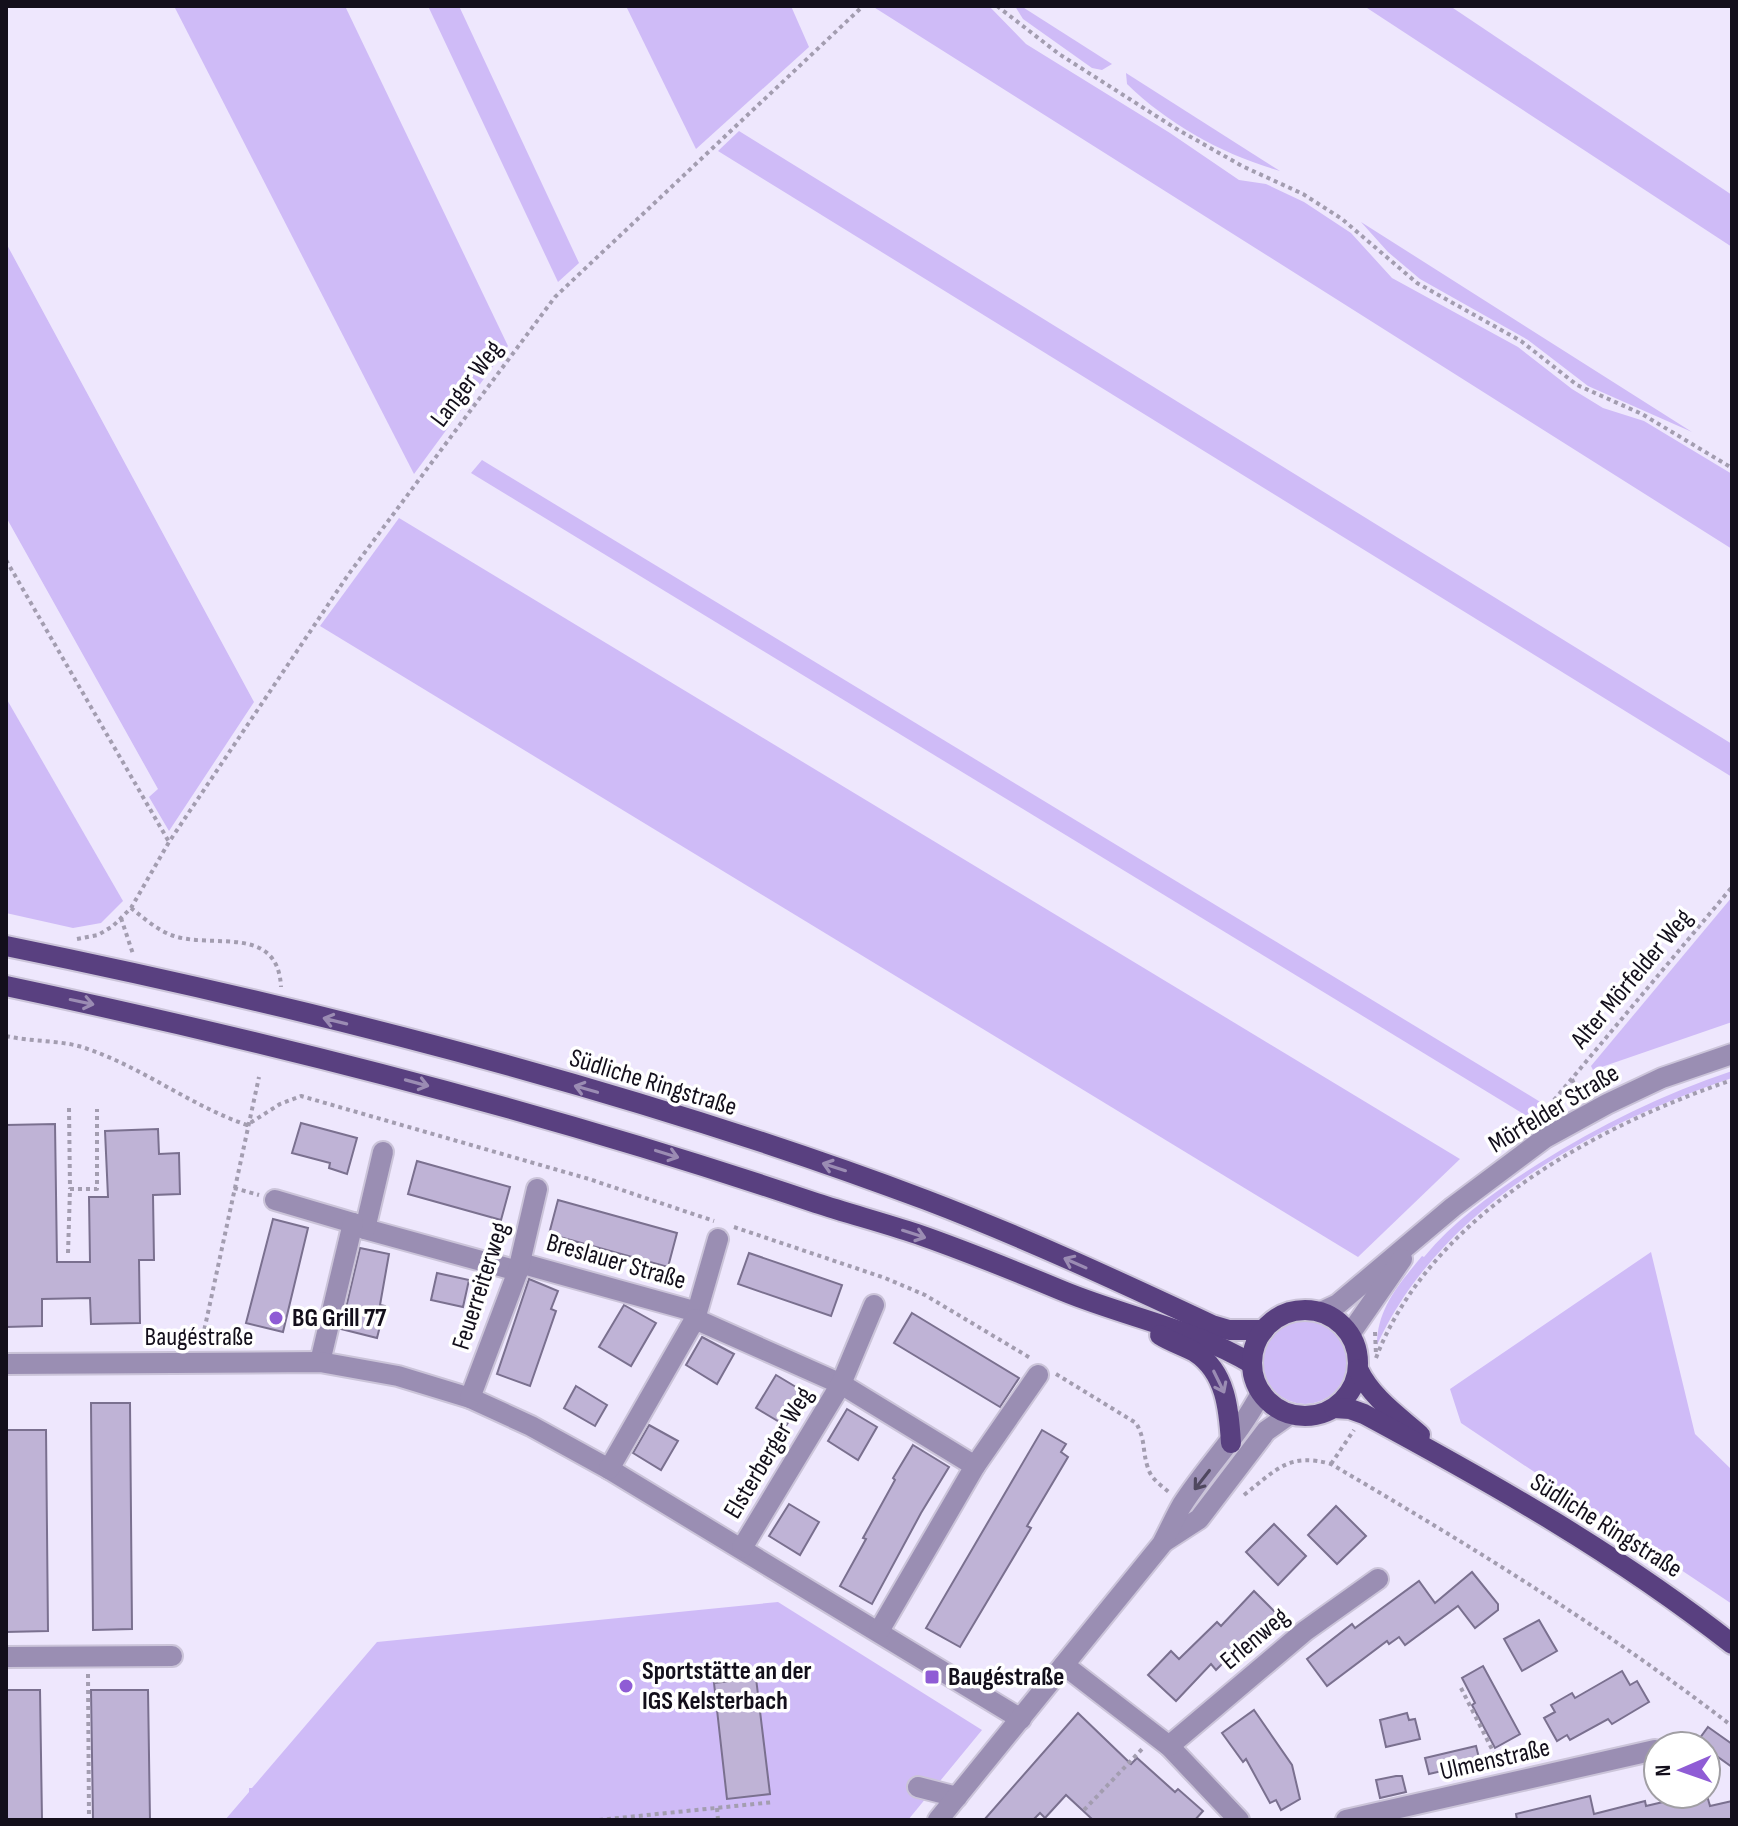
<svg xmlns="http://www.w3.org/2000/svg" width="1738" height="1826" font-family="'Sofia Sans Condensed',sans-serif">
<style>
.green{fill:#cfbbf7}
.building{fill:#bfb3d6;stroke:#7a708f;stroke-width:2}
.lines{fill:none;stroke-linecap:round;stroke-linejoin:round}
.minor-casing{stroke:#cbc4d9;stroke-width:24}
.major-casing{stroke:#cbc4d9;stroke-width:24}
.path{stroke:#a39db0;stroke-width:4;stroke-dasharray:4 4;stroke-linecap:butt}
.minor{stroke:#9a8eb3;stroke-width:20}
.major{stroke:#594080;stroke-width:20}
.oneway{stroke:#9b8cb3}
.oneway2{stroke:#50485f}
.poi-dot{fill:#8f5cd5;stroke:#fff;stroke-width:3}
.labels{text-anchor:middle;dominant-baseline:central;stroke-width:7;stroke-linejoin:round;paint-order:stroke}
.street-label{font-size:26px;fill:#130f1b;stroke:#fff}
.poi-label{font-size:26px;font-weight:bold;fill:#130f1b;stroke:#fff;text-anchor:start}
</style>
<rect width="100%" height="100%" fill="#eee7fd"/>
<g class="green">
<polygon points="174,6 345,6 508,346 414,474"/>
<polygon points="428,6 459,6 579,263 558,282"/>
<polygon points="626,6 791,6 809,47 696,149"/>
<polygon points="872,6 989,6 1026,44 1170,133 1239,180 1266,184 1304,202 1351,233 1392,278 1518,347 1572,389 1603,408 1644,421 1732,474 1732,549"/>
<polygon points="1015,6 1021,6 1112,64 1102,70 1092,68 1023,19"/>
<polygon points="1364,6 1450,6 1732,195 1732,247"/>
<path d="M1126,73L1280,171C1224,155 1169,125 1127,84Z"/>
<polygon points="739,131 1732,744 1732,777 718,151"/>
<polygon points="1361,222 1692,432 1588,386 1528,340 1420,279 1388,252"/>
<polygon points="6,243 254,702 169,831 149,797 158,789 6,517"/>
<polygon points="482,460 1542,1103 1527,1116 471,473"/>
<polygon points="399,518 1460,1159 1358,1257 320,626"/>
<polygon points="6,698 123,901 101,923 73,928 6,913"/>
<polygon points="1732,897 1732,1022 1593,1070 1591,1066"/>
<path d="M1732,1071V1078C1594,1125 1441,1205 1377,1345C1377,1308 1400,1283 1422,1256L1424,1257C1456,1218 1497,1190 1538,1164C1600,1125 1663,1094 1732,1071Z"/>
<polygon points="1651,1252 1695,1434 1732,1470 1732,1604 1461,1423 1450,1389"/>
<circle cx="1305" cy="1362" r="42"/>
<polygon points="778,1602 982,1730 908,1820 225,1820 249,1792 249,1788 252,1788 377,1642"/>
</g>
<g class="building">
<polygon points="301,1123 357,1138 347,1174 329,1168 330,1163 292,1153"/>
<polygon points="55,1124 57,1262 90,1262 89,1197 108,1197 105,1131 158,1129 159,1154 179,1153 180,1194 153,1195 154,1260 139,1260 140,1323 91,1324 90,1298 42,1299 42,1326 6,1327 6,1125"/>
<polygon points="417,1161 510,1187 501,1220 408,1194"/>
<polygon points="558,1200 677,1233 668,1267 549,1234"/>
<polygon points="273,1219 308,1228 283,1332 246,1323"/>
<polygon points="360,1248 389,1254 380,1305 385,1306 377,1338 341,1329"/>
<polygon points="749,1253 842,1285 831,1316 738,1284"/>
<polygon points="437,1273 469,1280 463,1307 431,1300"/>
<polygon points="529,1279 558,1291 551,1309 556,1311 530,1386 497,1374"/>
<polygon points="624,1305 656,1323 631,1366 599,1347"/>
<polygon points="912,1313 1019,1378 1000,1407 894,1343"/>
<polygon points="702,1337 734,1354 717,1384 686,1365"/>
<polygon points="776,1375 806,1393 786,1426 756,1408"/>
<polygon points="576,1386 607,1405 595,1426 564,1408"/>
<polygon points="91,1403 130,1403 132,1629 93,1630"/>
<polygon points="847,1409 877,1427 858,1460 828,1441"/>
<polygon points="649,1425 678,1441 661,1470 633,1453"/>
<polygon points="6,1430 46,1430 48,1631 6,1632"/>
<polygon points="1042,1430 1066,1444 1061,1452 1068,1457 1027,1526 1031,1528 960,1647 926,1628"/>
<polygon points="913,1445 949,1467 921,1513 872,1604 840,1586 866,1539 863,1538 895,1480 893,1478"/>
<polygon points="789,1504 819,1522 800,1555 769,1536"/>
<polygon points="1336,1506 1366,1536 1337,1564 1308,1535"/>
<polygon points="1274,1524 1306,1556 1278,1585 1246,1552"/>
<polygon points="1472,1572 1498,1604 1498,1610 1475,1628 1458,1606 1405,1645 1399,1637 1389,1644 1387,1641 1327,1686 1307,1659 1352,1624 1355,1628 1419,1581 1435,1603"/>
<polygon points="1254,1591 1277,1614 1256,1636 1253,1633 1216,1670 1211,1664 1176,1701 1148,1675 1171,1651 1179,1659 1217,1622 1221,1626"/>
<polygon points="1539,1620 1557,1651 1522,1671 1504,1639"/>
<polygon points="1483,1666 1520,1734 1495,1748 1472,1705 1475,1703 1462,1678"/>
<polygon points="1622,1671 1630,1685 1637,1681 1649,1702 1612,1724 1608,1719 1570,1740 1567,1735 1557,1741 1544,1718 1555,1712 1551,1705 1572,1693 1575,1698"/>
<polygon points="756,1678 770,1794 727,1799 714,1683"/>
<polygon points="6,1690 40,1690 42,1820 6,1820"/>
<polygon points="91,1690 148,1690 150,1820 93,1820"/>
<polygon points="1254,1710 1292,1765 1300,1799 1281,1810 1276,1800 1270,1803 1246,1759 1243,1762 1222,1733"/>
<polygon points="1078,1713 1131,1764 1137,1758 1175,1792 1178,1789 1203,1811 1195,1820 1093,1820 1066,1795 1045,1818 1040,1813 1033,1820 984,1820"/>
<polygon points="1407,1713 1409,1720 1415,1719 1420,1739 1386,1747 1380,1720"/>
<polygon points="1708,1727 1732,1744 1732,1767 1697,1742"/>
<polygon points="1476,1746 1480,1762 1429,1774 1425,1758"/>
<polygon points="1396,1776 1402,1776 1406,1792 1380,1798 1376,1780"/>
<polygon points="1706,1792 1710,1806 1732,1801 1732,1820 1517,1820 1516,1814 1590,1796 1594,1814 1645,1801 1646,1806"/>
</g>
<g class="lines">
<g class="minor-casing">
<g id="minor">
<polyline points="275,1200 353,1223 365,1229 518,1271"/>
<polyline points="365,1229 383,1152"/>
<polyline points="520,1263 697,1312"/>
<polyline points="1321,1312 1338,1304 1453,1207 1545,1138 1607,1104 1662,1078 1732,1054"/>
<polyline points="695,1319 718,1239"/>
<polyline points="1350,1334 1402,1259"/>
<polyline points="320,1362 353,1223"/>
<polyline points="6,1364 320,1362 398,1376 470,1398 531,1426 609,1469 1021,1719"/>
<polyline points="470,1398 518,1271 537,1189"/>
<polyline points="609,1469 695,1319 841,1384 975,1466"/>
<polyline points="1165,1541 1199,1519 1266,1431 1290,1414"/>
<polyline points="742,1548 841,1384 874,1305"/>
<polyline points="879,1631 975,1466 1038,1375"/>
<polyline points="6,1657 172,1656"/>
<polyline points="1064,1665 1169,1746 1239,1820"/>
<polyline points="1169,1746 1305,1631 1378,1579"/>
<polyline points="918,1787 957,1797"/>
<path d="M938,1820L1162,1544C1169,1531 1175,1517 1182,1505C1207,1466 1240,1434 1261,1393"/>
<polyline points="1346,1820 1655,1750"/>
</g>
</g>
<g class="major-casing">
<g id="major">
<path d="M6,946C315,1009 631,1089 926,1200C1023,1237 1118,1281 1212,1325L1229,1330H1264"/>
<path d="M6,986C280,1044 551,1113 816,1203C850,1214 884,1223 917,1234C966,1251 1015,1271 1063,1291C1126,1317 1194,1329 1252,1364"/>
<circle cx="1305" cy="1363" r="53"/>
<path d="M1160,1335C1171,1342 1184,1346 1195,1352C1226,1372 1229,1410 1231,1443"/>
<path d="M1358,1369C1371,1397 1397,1415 1420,1435"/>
<path d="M1334,1408L1350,1409L1364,1414C1492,1483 1618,1554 1732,1644"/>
</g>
</g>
<g class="path">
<polyline points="997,6 1059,54 1175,128 1242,166 1303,194 1342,219 1417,283 1521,341 1577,385 1642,414 1732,468"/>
<polyline points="6,560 169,842"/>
<path d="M131,908C144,918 158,931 174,936C213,949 278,924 281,987"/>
<polyline points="121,918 133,954"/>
<polyline points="77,939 98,935 113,926 131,908 169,842 348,575 555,297 863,6"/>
<path d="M6,1036C32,1042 62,1040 85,1048C142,1067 191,1106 247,1125L280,1104L301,1096L589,1179L714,1221"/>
<polyline points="1572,1079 1580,1099"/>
<polyline points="69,1108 70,1189"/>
<polyline points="1547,1114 1549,1106 1732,887"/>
<polyline points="234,1188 259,1195"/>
<polyline points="734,1227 885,1278 925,1295 1032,1359"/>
<polyline points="68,1253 70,1189 97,1189 97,1109"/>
<polyline points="1375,1332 1376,1355"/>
<polyline points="201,1345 259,1077"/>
<path d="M1376,1358C1430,1216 1596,1126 1732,1080"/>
<path d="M1056,1374L1136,1423C1146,1440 1142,1451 1148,1468C1151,1479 1162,1486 1170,1493"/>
<polyline points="1331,1464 1354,1430"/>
<path d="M1244,1495C1276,1470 1289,1452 1331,1464C1469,1545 1605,1628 1732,1726"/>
<polyline points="88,1674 89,1820"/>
<polyline points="1461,1688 1501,1767"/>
<polyline points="717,1808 718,1820"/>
<polyline points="1084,1810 1143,1748"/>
<polyline points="599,1820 774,1802"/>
</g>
<use href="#minor" class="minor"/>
<use href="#major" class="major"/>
</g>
<defs><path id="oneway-shaft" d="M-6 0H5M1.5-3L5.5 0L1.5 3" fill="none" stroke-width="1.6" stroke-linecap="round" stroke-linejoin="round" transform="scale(2)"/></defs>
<g class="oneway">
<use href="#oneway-shaft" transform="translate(82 1002) rotate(12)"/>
<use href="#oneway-shaft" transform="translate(335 1021) rotate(-166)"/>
<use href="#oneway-shaft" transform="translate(417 1083) rotate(15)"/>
<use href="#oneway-shaft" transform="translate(586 1089) rotate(-164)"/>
<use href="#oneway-shaft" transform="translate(667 1154) rotate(17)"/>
<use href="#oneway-shaft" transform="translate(834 1167) rotate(-162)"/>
<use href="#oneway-shaft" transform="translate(914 1234) rotate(18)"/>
<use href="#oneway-shaft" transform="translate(1075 1263) rotate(-156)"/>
<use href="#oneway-shaft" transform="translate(1219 1382) rotate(64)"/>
</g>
<use class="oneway2" href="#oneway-shaft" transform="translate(1202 1480) rotate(128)"/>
<g class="poi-dot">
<circle cx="276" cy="1318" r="8"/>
<rect x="924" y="1669" width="16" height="16" rx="4"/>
<circle cx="626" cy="1686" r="8"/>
</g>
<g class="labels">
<g class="street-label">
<text transform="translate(467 384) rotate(-53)">Langer Weg</text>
<text transform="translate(1632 979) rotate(-50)">Alter Mörfelder Weg</text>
<text transform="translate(653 1083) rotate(17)">Südliche Ringstraße</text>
<text transform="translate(1554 1109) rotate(-31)">Mörfelder Straße</text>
<text transform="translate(616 1262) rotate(16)">Breslauer Straße</text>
<text transform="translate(481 1286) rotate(-72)">Feuerreiterweg</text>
<text x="199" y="1337">Baugéstraße</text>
<text transform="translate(769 1453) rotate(-59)">Elsterberger Weg</text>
<text transform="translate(1606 1526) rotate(32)">Südliche Ringstraße</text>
<text transform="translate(1255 1639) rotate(-40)">Erlenweg</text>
<text transform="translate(1495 1760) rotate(-13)">Ulmenstraße</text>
</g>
<g class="poi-label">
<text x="292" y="1318">BG Grill 77</text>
<text x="642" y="1671">Sportstätte an der<tspan x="642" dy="30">IGS Kelsterbach</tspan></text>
<text x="948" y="1677">Baugéstraße</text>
</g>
</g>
<rect width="1738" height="1826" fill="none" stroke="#130f1b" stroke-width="16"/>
<g transform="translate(1682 1770) rotate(268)"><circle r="38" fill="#ffffff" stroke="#a19fa4" stroke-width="2"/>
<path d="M0-6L14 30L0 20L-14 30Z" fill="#8f5cd5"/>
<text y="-12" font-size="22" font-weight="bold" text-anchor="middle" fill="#130f1b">N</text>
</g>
</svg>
